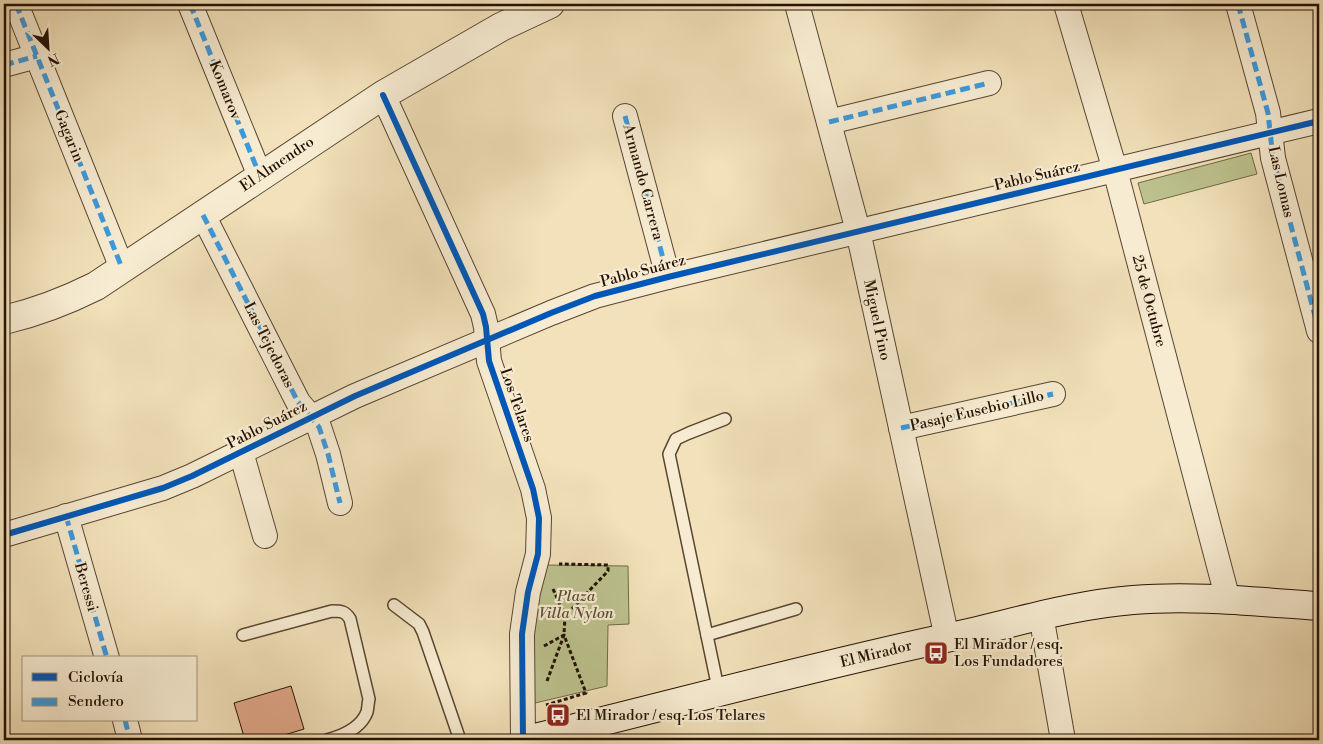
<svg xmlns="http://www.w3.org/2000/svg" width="1323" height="744" font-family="'Libre Bodoni',serif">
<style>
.green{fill:#bcc28e;stroke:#706a48}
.building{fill:#e3aa8c;stroke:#231103}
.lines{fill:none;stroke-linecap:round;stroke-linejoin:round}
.service-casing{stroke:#574531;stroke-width:14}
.minor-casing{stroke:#574531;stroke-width:26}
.tertiary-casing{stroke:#574531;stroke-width:30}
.secondary-casing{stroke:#231103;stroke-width:30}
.path{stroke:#231103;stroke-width:3;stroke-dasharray:4 2.5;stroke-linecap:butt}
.service{stroke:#f7ecd2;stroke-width:11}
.minor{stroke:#f7ecd2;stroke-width:24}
.tertiary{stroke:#f7ecd2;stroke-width:28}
.secondary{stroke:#f7ecd2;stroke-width:28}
.quiet{stroke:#3c9add;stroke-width:5;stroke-dasharray:10 5;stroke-linecap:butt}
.cycleway-casing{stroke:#f7ecd2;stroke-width:9}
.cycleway{stroke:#0057b8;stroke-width:6}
.labels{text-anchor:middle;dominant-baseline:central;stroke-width:4.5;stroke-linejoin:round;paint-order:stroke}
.street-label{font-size:15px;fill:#231103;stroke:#f7ecd2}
.park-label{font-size:15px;font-style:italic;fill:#594f34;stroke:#f7ecd2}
.poi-label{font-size:15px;fill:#231103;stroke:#f7ecd2;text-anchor:start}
</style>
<rect width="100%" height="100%" fill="#f2e1ba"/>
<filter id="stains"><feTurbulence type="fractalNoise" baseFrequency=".004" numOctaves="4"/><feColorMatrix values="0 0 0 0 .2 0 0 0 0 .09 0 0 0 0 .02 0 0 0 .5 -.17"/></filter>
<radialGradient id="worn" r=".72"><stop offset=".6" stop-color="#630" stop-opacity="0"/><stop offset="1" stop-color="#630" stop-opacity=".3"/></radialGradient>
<g class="green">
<polygon points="1251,153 1257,174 1144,204 1138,183"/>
<polygon points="544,565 628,566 629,624 608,625 607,686 531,704 534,623"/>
</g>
<polygon class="building" points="291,686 304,729 268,740 245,740 234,703"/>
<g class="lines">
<g class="service-casing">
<g id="service">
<polyline points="394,605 419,624 423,632 460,740"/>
<path d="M243,635L332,611C341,611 345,611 350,619L369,699C368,703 368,708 367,712C361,728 342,736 327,740"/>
<polyline points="707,635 796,609"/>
<polyline points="719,693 669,454 676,439 689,433 725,419"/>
</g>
</g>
<g class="minor-casing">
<g id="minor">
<polyline points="16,4 122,268"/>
<polyline points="190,4 260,176"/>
<polyline points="797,4 858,231 947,638"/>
<polyline points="1066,4 1115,170 1228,600"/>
<polyline points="1238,4 1268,113 1273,158 1319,331"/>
<polyline points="4,65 37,56"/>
<polyline points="383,95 483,314 486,327 489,361 533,489 539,518 538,554 528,592 522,634 523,740"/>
<polyline points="625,116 668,277"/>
<polyline points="829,122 989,83"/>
<polyline points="203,215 298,402 319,427 328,454 340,503"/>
<polyline points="901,428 1053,394"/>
<polyline points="241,452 265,536"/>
<polyline points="66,516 107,658"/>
<polyline points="4,535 163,488 192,476 355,396 551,313 595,296 668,277 1319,121"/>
<polyline points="1041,615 1063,740"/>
<polyline points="125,720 130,740"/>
</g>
</g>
<g class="tertiary-casing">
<path id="tertiary" d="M4,320C38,312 64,302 96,286L383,95L501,27L550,4"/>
</g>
<g class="secondary-casing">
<path id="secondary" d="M527,740C667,706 806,668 946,638C1008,625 1069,605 1133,600C1195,595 1257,602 1319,606"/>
</g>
<g class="path">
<polyline points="553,589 565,616"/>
<polyline points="544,646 564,635 586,693 546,705"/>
<polyline points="547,681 564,635 565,616 608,571 608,565 559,564"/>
</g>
<use href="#service" class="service"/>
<use href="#minor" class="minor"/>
<use href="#tertiary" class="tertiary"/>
<use href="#secondary" class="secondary"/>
<g class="quiet">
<polyline points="16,4 122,268"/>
<polyline points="190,4 260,176"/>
<polyline points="1238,4 1268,113 1273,158 1319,331"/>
<polyline points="4,65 37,56"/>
<polyline points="625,116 668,277"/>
<polyline points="829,122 989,83"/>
<polyline points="203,215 298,402 319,427 328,454 340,503"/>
<polyline points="901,428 1053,394"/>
<polyline points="66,516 107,658"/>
<polyline points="125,720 130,740"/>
</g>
<g class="cycleway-casing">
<g id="cycleway">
<polyline points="383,95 483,314 486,327 489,361 533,489 539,518 538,554 528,592 522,634 523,740"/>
<polyline points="4,535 163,488 192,476 355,396 551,313 595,296 668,277 1319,121"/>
</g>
</g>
<use href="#cycleway" class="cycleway"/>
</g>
<defs>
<g id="bus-square" transform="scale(1.25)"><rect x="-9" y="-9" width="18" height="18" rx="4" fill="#8f2418" stroke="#f7ecd2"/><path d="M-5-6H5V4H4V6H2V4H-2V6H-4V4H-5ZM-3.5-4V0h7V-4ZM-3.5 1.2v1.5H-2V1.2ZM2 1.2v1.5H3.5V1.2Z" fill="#fff"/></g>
</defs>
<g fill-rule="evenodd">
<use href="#bus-square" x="936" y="653"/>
<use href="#bus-square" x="558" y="715"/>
</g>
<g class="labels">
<g class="street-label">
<text transform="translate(225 90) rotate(68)">Komarov</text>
<text transform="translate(69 136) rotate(68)">Gagarin</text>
<text transform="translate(277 164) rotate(-34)">El Almendro</text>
<text transform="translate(1037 176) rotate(-13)">Pablo Suárez</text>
<text transform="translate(643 182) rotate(75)">Armando Carrera</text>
<text transform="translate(1281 182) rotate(77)">Las Lomas</text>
<text transform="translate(643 271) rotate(-15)">Pablo Suárez</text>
<text transform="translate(1149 301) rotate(75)">25 de Octubre</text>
<text transform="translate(877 320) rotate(78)">Miguel Pino</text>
<text transform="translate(269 345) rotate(63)">Las Tejedoras</text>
<text transform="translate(517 405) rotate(71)">Los Telares</text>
<text transform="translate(977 411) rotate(-13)">Pasaje Eusebio Lillo</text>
<text transform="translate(267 425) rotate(-27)">Pablo Suárez</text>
<text transform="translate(86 587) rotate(74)">Beressi</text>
<text transform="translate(876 654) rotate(-14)">El Mirador</text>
</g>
<g class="park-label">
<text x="576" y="596">Plaza<tspan x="576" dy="17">Villa Nylon</tspan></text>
</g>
<g class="poi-label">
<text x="954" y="644">El Mirador / esq.<tspan x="954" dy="17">Los Fundadores</tspan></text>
<text x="576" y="715">El Mirador / esq. Los Telares</text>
</g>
</g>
<rect width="1323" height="744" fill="none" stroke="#f2e1ba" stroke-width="20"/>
<rect x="5" y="5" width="1313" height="734" fill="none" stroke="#231103" stroke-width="2.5"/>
<rect x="10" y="10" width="1303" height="724" fill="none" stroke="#231103"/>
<rect x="22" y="656" width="175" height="65" fill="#f7ecd2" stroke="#a2947f"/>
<rect x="32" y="673" width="25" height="8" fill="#0057b8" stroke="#a2947f"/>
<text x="68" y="682" font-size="15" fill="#231103">Ciclovía</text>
<rect x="32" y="698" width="25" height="8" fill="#3c9add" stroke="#a2947f"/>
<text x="68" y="706" font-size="15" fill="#231103">Sendero</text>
<g transform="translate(48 48) rotate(155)" stroke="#f7ecd2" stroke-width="4" paint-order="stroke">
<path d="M0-4L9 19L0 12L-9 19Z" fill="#231103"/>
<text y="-8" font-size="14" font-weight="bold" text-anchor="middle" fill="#231103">N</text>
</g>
<rect width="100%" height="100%" filter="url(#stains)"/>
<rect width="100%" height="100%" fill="url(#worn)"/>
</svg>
